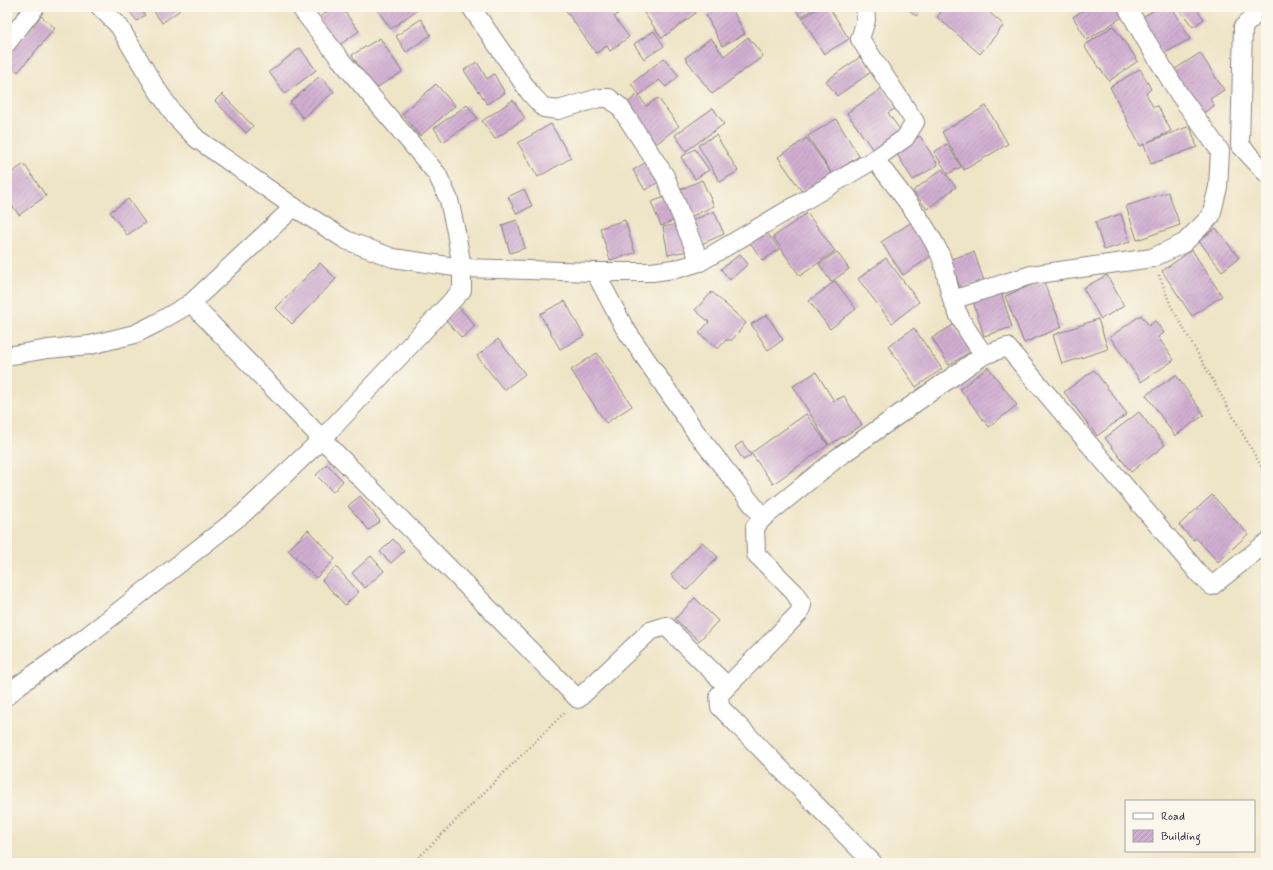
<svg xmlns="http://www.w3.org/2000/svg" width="1273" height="870" font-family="Mynerve,sans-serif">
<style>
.building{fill:url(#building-hatch)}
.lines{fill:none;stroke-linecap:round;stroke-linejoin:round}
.minor-casing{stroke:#888380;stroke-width:20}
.path{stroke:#888380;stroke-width:2.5;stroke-dasharray:1 3;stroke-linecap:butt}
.minor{stroke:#fff;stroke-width:18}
</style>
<defs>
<pattern id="building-hatch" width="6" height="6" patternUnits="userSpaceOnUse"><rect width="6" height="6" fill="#d0aed1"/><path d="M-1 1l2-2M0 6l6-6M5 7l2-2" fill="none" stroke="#b295b4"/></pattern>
</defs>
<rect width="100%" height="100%" fill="#fbf7ec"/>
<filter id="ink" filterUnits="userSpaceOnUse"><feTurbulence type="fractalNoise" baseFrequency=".025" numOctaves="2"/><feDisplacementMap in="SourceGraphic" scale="8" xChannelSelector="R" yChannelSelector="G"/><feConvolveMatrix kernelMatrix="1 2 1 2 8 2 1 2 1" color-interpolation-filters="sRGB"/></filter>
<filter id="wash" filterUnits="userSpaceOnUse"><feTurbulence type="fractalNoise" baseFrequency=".012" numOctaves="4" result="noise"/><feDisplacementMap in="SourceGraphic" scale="16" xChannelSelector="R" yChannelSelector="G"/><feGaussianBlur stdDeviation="0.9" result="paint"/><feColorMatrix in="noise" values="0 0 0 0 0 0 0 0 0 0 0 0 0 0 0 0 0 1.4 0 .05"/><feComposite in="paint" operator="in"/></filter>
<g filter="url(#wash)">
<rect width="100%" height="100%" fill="#eee4c6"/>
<g id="blocks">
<g class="building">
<polygon points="129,7 139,7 145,15 137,21 127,8"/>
<polygon points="151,7 177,7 180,10 162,23"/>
<polygon points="333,7 341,7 359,31 338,46 318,19"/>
<polygon points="375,7 416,7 418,9 391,29"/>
<polygon points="566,7 613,7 618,14 614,17 629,37 610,51 607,46 596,53 564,8"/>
<polygon points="653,7 692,7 696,13 662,38 644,13"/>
<polygon points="721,7 731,7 745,34 722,46 706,15"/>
<polygon points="794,7 815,7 801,17"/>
<polygon points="820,7 829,7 849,39 824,54 802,18"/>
<polygon points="905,7 924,7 916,16"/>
<polygon points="945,7 983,7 1004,25 980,54 937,17"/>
<polygon points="1088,7 1118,7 1124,16 1087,40 1073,17"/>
<polygon points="1160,7 1172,7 1190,39 1163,54 1142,17"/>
<polygon points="1180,7 1195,7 1204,19 1193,27 1178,8"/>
<polygon points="41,16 55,28 18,72 7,62 7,57"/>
<polygon points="421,19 431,35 406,52 396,36"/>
<polygon points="1113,26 1138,61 1109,81 1084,46"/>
<polygon points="654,31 664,46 644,59 634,44"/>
<polygon points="748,37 763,56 712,94 685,58 711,38 724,56"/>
<polygon points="380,38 402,72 373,90 352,55"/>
<polygon points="300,48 316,70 285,94 269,72"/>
<polygon points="1200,53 1224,90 1210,99 1214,106 1200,115 1172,71"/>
<polygon points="860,57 871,72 837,96 826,81"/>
<polygon points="664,58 679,76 666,87 659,80 640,95 631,84"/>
<polygon points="477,62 487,79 494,74 505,93 487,104 479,91 478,92 464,70"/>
<polygon points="1140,69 1151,89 1146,93 1153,107 1158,106 1171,131 1148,142 1190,126 1197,147 1151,164 1144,144 1140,146 1110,87"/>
<polygon points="320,76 334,92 303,118 290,102"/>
<polygon points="436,84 455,106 420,136 402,114"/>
<polygon points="882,88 896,108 888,113 903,134 875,153 847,113"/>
<polygon points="222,94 253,126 246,133 215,101"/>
<polygon points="638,94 646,106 658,98 679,126 656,144 626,104"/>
<polygon points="7,100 11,105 7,108"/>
<polygon points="513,100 525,118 495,139 482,121"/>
<polygon points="467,105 477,118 443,142 434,128"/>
<polygon points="986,106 1008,144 964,170 942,132"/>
<polygon points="713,108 724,124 686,151 675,135"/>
<polygon points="836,119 859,156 832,174 808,136"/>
<polygon points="551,124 571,158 538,177 518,143"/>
<polygon points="716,135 738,171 720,182 698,145"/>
<polygon points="920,136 938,165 913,180 895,151"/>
<polygon points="807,138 831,173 802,192 778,157"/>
<polygon points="947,144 961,167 948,174 934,152"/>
<polygon points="695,149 709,170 695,179 681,157"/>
<polygon points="648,161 659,182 645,190 633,170"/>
<polygon points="24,164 46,196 19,215 7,199 7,176"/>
<polygon points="942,169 956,187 927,209 913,191"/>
<polygon points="702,180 714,206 688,218 677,191"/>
<polygon points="524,189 532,206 517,214 508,197"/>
<polygon points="1168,192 1180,225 1137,240 1126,206"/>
<polygon points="668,196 677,219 661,226 651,202"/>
<polygon points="128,199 145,223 127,235 110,212"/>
<polygon points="714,211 724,234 699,245 689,222"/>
<polygon points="807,213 835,251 800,276 773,237"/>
<polygon points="1121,214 1130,242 1104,250 1095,222"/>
<polygon points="517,220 525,248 510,253 502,225"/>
<polygon points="625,220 635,253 610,260 600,228"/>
<polygon points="912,222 933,255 903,275 881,242"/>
<polygon points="682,223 687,251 668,255 663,227"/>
<polygon points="1216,228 1239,258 1222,271 1199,241"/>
<polygon points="765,230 779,249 763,261 749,241"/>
<polygon points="1192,250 1222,296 1192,316 1162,271"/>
<polygon points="837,252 849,269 831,282 819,264"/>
<polygon points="974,252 984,281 960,289 951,259"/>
<polygon points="740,254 748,264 730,280 721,269"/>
<polygon points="886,258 919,302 892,323 858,279"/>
<polygon points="320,263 336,279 292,324 276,308"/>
<polygon points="1107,275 1124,306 1101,319 1083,288"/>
<polygon points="1043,280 1062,327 1024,343 1005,296"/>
<polygon points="835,281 856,309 830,329 809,301"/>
<polygon points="712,292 746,323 732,340 726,340 718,349 699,333 709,322 695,310"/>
<polygon points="1001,292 1012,327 984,336 973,301"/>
<polygon points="565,301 584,336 560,349 540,314"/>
<polygon points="459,307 475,326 462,338 445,319"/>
<polygon points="767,315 783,340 768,350 751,324"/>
<polygon points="1141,315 1149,326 1155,321 1164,333 1158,337 1174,360 1141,382 1110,337"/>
<polygon points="1098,319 1108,349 1062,364 1053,335"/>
<polygon points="953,325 970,352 949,365 932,338"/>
<polygon points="914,328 942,369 916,387 888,346"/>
<polygon points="498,339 525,374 504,390 477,356"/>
<polygon points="597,353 632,406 606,423 571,370"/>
<polygon points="988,367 1017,405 989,427 960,389"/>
<polygon points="1094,370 1127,414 1097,436 1064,392"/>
<polygon points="816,372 834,401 844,396 862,425 829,445 793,386"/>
<polygon points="1176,375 1204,415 1175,436 1146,395"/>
<polygon points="1139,412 1165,445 1131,472 1105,438"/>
<polygon points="806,414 828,445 773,484 751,453"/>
<polygon points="742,442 751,455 743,460 735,447"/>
<polygon points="327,464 343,481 333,492 316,475"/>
<polygon points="1212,495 1248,534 1218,562 1196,538 1193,540 1179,525"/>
<polygon points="360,496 380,521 369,530 348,506"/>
<polygon points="308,530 335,559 316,578 288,550"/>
<polygon points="393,539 404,551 391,563 380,552"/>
<polygon points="702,542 718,557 687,590 671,575"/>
<polygon points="371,556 384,571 365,588 352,573"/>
<polygon points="336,567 359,592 345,605 322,580"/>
<polygon points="695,598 718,621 699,641 675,619"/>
</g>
</g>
</g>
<g filter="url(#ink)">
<use href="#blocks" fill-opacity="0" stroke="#888380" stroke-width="1"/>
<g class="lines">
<g class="minor-casing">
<g id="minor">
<polyline points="100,7 119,26 154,85 175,116 197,139 294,207 346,240 393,258 462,268 595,272 652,272 680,268 700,262 875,159 905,138 915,122 860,39 866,20 865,7"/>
<polyline points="471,7 530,93 544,108 558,110 599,98 609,98 620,107 665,176 700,262"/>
<polyline points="1263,7 1243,27 1240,145 1266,173"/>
<polyline points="7,43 35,7"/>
<path d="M875,159C897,189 923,219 939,252C946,267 947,284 952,299C959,320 972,337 984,355"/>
<polyline points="595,272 624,327 695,431 763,518"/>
<polyline points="952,300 1031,275 1152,258 1184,243 1211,216 1218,187 1220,151 1179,94 1144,37 1127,7"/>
<polyline points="191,303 322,439 578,699 650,631 666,626 727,686"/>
<polyline points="7,356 48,349 90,345 135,334 157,323 191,303 294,207"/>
<polyline points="7,696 19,685 82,640 244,513 322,439 462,290 462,268 456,232 449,200 437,174 340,59 300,7"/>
<polyline points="873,863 720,707 719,695 799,613 802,605 794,592 756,554 755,527 763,518 837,458 972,363 984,355 1007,347 1200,575 1212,586 1266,543"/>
</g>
</g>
<g class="path">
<polyline points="1159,275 1171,306 1266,475"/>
<polyline points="413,863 565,712"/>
</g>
<use href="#minor" class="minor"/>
</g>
</g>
<rect width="1273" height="870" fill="none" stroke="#fbf7ec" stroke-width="24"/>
<rect x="1125" y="800" width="130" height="52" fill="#fbf7ec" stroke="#a4a2a5"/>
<rect x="1133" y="813" width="20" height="6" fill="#ffffff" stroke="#a4a2a5"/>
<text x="1161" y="820" font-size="12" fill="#22223b">Road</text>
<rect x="1133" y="830" width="20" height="12" fill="url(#building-hatch)" stroke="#a4a2a5"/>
<text x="1161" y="840" font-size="12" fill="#22223b">Building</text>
</svg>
